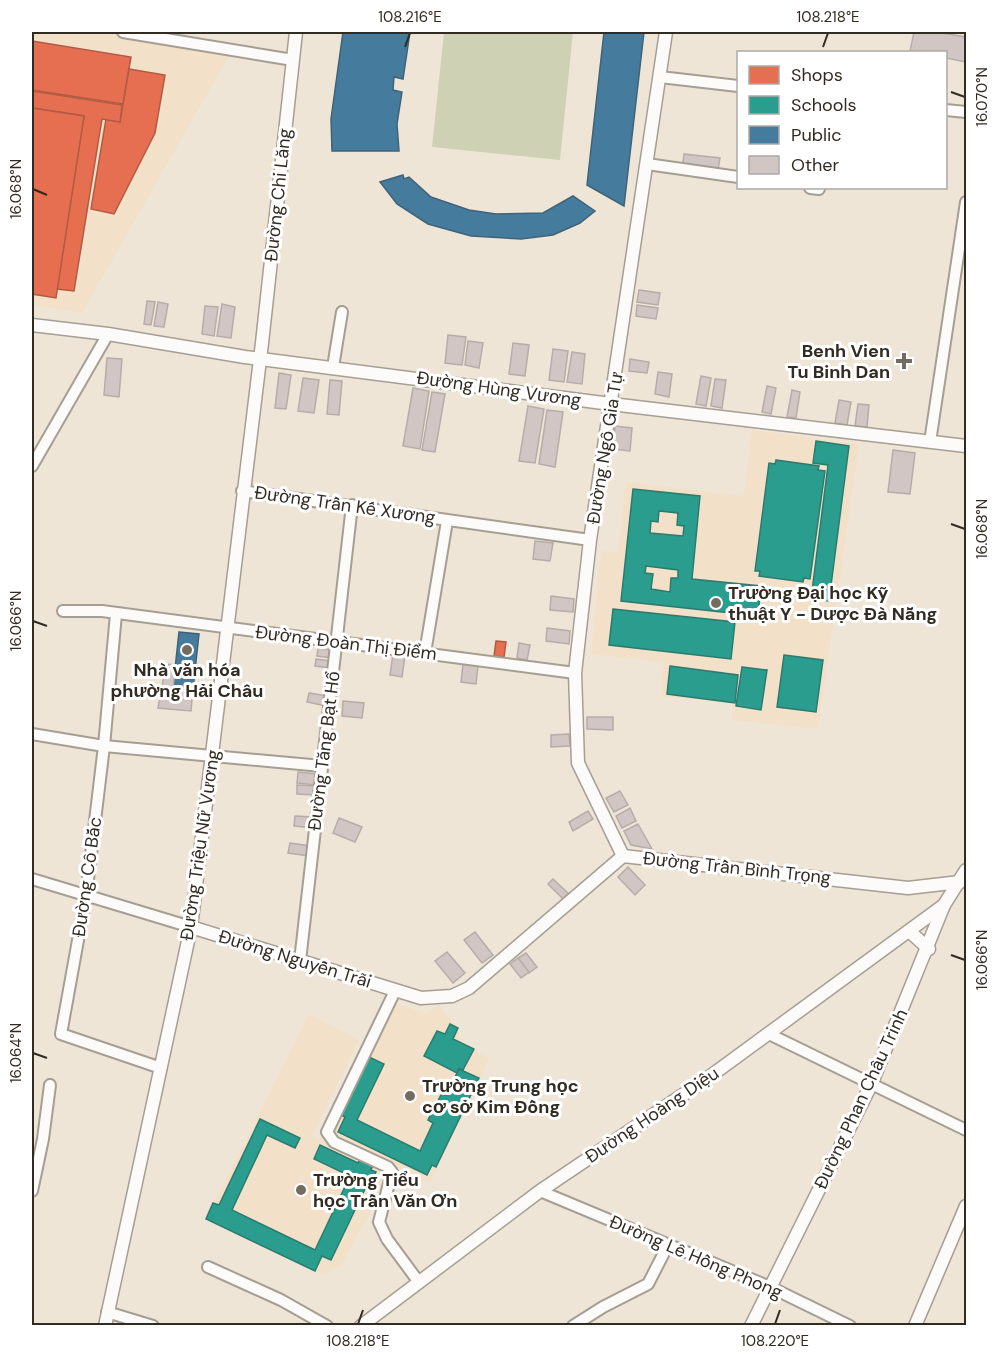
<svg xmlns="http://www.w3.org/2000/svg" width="998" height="1357" font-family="'DM Sans',sans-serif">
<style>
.built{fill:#f2e0c8}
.park{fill:#cfd1b5}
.shops{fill:#e76f51;stroke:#b15b43;stroke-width:1.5}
.schools{fill:#2a9d8f;stroke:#2c7b6e;stroke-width:1.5;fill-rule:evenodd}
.public{fill:#457b9d;stroke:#3f6378;stroke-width:1.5}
.building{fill:#d2c6c4;stroke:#b6aca9;stroke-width:1.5}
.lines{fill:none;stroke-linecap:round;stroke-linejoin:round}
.minor-casing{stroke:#a59e93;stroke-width:14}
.tertiary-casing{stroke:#a59e93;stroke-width:15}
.minor{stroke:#fdfbf9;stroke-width:10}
.tertiary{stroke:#fdfbf9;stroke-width:12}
.ticks{fill:none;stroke:#322b22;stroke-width:2}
.poi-dot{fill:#746c61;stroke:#fff;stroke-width:2}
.labels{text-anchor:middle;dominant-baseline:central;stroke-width:6;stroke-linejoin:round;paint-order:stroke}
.street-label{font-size:18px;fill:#322b22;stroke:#fff}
.poi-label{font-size:18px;font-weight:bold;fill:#322b22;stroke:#fff;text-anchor:start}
.neatline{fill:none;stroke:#322b22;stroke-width:2}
.ticks-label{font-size:15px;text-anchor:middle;fill:#322b22}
</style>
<rect width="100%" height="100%" fill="#efe5d7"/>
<g class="built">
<polygon points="32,32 102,32 230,54 82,313 32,305"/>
<polygon points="752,430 859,444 818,729 732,720 733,704 661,696 664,662 591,654 601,551 618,553 626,482 744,496"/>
<polygon points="396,1004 427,1013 439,1005 458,1028 460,1041 489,1059 430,1183 331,1133"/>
<polygon points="309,1015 359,1040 312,1135 372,1162 388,1178 342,1264 325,1275 206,1219"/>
</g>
<polygon class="park" points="444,32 573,32 560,160 432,147"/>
<g class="shops">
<polygon points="32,41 131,57 123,104 32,90"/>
<polygon points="129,69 165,75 155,133 114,214 91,209 106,119 120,122"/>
<polygon points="32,91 122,105 120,122 102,119 74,291 57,289 84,116 32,108"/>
<polygon points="32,108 84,116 56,298 32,294"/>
<polygon points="496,641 506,642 504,657 494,656"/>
</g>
<g class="schools">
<polygon points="816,441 849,446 829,601 811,599 828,465 813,463"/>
<polygon points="776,460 819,466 818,470 825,471 810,579 804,578 803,582 759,576 760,571 755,571 769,463 775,464"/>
<path d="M633,489L700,496L692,579L761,586L758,616L621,601ZM659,511L678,513L677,525L684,526L683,536L650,533L651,521L658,522ZM646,566L678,570V578H671L670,592L651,589L653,574L645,573Z"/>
<polygon points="613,609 735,622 731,659 609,645"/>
<polygon points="784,655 823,660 816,712 777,707"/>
<polygon points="670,666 738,675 735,703 667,694"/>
<polygon points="742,667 767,670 761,710 736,706"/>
<polygon points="450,1024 458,1028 453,1039 474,1049 463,1070 459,1069 457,1073 424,1056 437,1031 445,1034"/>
<polygon points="369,1057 384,1064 357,1120 420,1151 433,1123 428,1120 442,1093 446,1095 459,1069 479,1078 436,1167 432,1165 427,1175 338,1132 345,1117 341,1115"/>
<polygon points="260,1119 300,1138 295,1148 267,1135 232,1210 315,1250 350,1176 314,1159 320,1145 358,1163 360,1159 373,1165 371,1170 376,1172 368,1188 366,1187 331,1260 322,1256 315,1271 206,1219 213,1203 219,1205"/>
</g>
<g class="public">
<polygon points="343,32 410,32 403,79 394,77 393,90 402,92 397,124 399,151 332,151 331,119"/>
<polygon points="604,32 644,32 624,206 587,185"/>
<polygon points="403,175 404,179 409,177 431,197 469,210 496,214 543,213 573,196 595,211 580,223 553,235 521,239 471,236 428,224 397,204 380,182"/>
<polygon points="179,632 199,634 193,689 173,687"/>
</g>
<g class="building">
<polygon points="914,32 936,32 966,37 966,62 946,58 946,52 910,51"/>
<polygon points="684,154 720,158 718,170 687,166 683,162"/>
<polygon points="639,290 660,293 658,305 637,302"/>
<polygon points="147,301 155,302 151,325 144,324"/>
<polygon points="158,302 168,304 164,327 154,326"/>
<polygon points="222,304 235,307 231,338 217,336"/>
<polygon points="637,305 658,308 656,319 636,316"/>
<polygon points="205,306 218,307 214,336 202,334"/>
<polygon points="448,335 466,337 462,365 445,363"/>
<polygon points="468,341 483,343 479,368 465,365"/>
<polygon points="513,343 529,345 525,376 509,374"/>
<polygon points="553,349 568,351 564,382 549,380"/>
<polygon points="572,352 585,354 582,384 567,382"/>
<polygon points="107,358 122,359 119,397 104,395"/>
<polygon points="630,359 649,362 647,373 629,371"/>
<polygon points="658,372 672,374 669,397 655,394"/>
<polygon points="279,373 291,375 286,409 275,408"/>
<polygon points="701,376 711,378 706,406 696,404"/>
<polygon points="303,378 319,380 314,413 298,411"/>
<polygon points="715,379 726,380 722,408 711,406"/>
<polygon points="330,380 342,381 339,415 327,414"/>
<polygon points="767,386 776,388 771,414 762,412"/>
<polygon points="413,388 429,391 420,449 403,446"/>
<polygon points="792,390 800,392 796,418 787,417"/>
<polygon points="432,392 445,394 435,452 422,450"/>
<polygon points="839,400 851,402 847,425 835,423"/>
<polygon points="858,404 869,405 867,427 855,426"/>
<polygon points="528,406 544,409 535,463 519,461"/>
<polygon points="547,410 563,412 555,467 539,464"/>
<polygon points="615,426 632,428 630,451 613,449"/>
<polygon points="893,450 915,453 910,494 888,492"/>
<polygon points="535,541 553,543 550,561 533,559"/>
<polygon points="551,596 574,599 573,612 550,610"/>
<polygon points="547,628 570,631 569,644 546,641"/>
<polygon points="519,643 530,645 527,660 517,658"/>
<polygon points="318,648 333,650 332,658 317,656"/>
<polygon points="393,654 405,656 402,677 390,675"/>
<polygon points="316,659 331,661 330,668 315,666"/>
<polygon points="166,664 176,665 173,687 193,689 191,711 158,708"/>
<polygon points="463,664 478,666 476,684 461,682"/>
<polygon points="309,693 328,696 326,706 307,702"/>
<polygon points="343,701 364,703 362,718 342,716"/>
<polygon points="587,717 613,717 613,730 587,729"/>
<polygon points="569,734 570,746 551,747 551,735"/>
<polygon points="298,772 317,774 316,785 297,783"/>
<polygon points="297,785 316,786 315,795 297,794"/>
<polygon points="620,791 628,805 614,812 606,798"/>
<polygon points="630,808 636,821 622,828 616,816"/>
<polygon points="588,811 593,819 573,831 569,822"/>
<polygon points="295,816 314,817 313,828 294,826"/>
<polygon points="339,818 362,827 355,842 333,833"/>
<polygon points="638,824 652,849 631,845 624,831"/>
<polygon points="290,843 310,846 309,856 288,853"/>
<polygon points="628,867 645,885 635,895 618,877"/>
<polygon points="553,879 568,893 563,899 548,884"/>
<polygon points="475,932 493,955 482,963 464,940"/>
<polygon points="447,952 465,973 453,983 435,961"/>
<polygon points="526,953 537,967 529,973 518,958"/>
<polygon points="518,958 529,972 521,978 510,964"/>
</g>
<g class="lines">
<g class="minor-casing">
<g id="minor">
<polyline points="123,32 293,60"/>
<polyline points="660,77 738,86"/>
<polyline points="946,110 966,112"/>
<polyline points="647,164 738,177"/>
<polyline points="810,188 819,189"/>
<polyline points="333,367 342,312"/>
<polyline points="930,442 966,202"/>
<polyline points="32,466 108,334"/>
<polyline points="242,491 590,540"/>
<polyline points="63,611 102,611 575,673"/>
<polyline points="116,614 104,746 86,896 61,1034 161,1068"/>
<polyline points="425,653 447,521"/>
<polyline points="32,734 104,746 322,766"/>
<polyline points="32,879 191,927"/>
<polyline points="300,961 352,505"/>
<polyline points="395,991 327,1132 334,1142 388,1167 392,1172 379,1222 387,1239 418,1281"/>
<polyline points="769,1034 966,1130"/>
<polyline points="32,1191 43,1139 50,1085"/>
<polyline points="540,1191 770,1287 850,1326"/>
<polyline points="208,1267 281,1300 327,1326"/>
<polyline points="107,1312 153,1326"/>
<polyline points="573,1326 603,1307 648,1284 668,1245"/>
</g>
</g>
<g class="tertiary-casing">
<g id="tertiary">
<polyline points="32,325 108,334 245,357 611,404 966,446"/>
<polyline points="623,856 578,763 575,673 590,540 666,32"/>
<polyline points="191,927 421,998 452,996 469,988 623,856 908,888 960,882"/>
<polyline points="909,931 929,949"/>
<polyline points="105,1326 191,927 262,343 296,32"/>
<polyline points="361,1326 540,1191 705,1080 944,905"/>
<polyline points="751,1326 871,1085 944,905 966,870"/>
<polyline points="915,1326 966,1206"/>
</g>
</g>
<use href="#minor" class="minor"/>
<use href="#tertiary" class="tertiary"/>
</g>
<path class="ticks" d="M405,47L410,33M823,47L828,33M951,92L965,97M33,189L47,195M951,524L965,529M33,621L47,626M951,955L965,960M33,1053L47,1058M358,1324L363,1310M775,1324L780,1310"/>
<g class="poi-dot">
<path d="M901 352h6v6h6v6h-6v6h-6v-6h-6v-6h6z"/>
<circle cx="716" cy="603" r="6"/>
<circle cx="187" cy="650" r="6"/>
<circle cx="410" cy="1096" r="6"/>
<circle cx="301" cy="1190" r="6"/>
</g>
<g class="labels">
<g class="street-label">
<text transform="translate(278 195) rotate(-84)">Đường Chi Lăng</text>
<text transform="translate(499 389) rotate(8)">Đường Hùng Vương</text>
<text transform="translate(605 448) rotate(-81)">Đường Ngô Gia Tự</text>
<text transform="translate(345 505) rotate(8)">Đường Trần Kế Xương</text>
<text transform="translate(346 643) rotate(7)">Đường Đoàn Thị Điểm</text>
<text transform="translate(324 751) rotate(-83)">Đường Tăng Bạt Hổ</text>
<text transform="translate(200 845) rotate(-82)">Đường Triệu Nữ Vương</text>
<text transform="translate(737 868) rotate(6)">Đường Trần Bình Trọng</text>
<text transform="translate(87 877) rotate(-82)">Đường Cô Bắc</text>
<text transform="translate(295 959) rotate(17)">Đường Nguyễn Trãi</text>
<text transform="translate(861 1099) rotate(-65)">Đường Phan Châu Trinh</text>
<text transform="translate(652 1115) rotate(-34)">Đường Hoàng Diệu</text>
<text transform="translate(696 1257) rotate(23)">Đường Lê Hồng Phong</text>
</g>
<g class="poi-label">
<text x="890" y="351" text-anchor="end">Benh Vien<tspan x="890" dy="21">Tu Binh Dan</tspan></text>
<text x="728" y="593">Trường Đại học Kỹ<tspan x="728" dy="21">thuật Y - Dược Đà Nẵng</tspan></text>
<text x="187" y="670" text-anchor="middle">Nhà văn hóa<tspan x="187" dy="21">phường Hải Châu</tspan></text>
<text x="422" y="1086">Trường Trung học<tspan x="422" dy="21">cơ sở Kim Đồng</tspan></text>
<text x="313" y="1180">Trường Tiểu<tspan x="313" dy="21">học Trần Văn Ơn</tspan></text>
</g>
</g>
<rect width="998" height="1357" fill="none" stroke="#ffffff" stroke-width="66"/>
<rect x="737" y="51" width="210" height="138" fill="#ffffff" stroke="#adaaa7" stroke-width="1.5"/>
<rect x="749" y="66" width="30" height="18" fill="#e76f51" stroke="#adaaa7" stroke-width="1.5"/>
<text x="791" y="81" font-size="18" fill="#322b22">Shops</text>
<rect x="749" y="96" width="30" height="18" fill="#2a9d8f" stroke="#adaaa7" stroke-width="1.5"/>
<text x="791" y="111" font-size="18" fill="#322b22">Schools</text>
<rect x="749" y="126" width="30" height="18" fill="#457b9d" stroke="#adaaa7" stroke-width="1.5"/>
<text x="791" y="141" font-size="18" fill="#322b22">Public</text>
<rect x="749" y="156" width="30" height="18" fill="#d2c6c4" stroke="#adaaa7" stroke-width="1.5"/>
<text x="791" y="171" font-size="18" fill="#322b22">Other</text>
<rect x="33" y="33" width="932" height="1291" class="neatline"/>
<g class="ticks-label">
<text x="410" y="22">108.216°E</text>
<text x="828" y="22">108.218°E</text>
<text transform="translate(982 97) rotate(-90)" y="5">16.070°N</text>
<text transform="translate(16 189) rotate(-90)" y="5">16.068°N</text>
<text transform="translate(982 529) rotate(-90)" y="5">16.068°N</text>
<text transform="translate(16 621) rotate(-90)" y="5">16.066°N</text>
<text transform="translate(982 960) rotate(-90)" y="5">16.066°N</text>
<text transform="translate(16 1053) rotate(-90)" y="5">16.064°N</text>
<text x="358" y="1346">108.218°E</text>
<text x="775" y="1346">108.220°E</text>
</g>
</svg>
